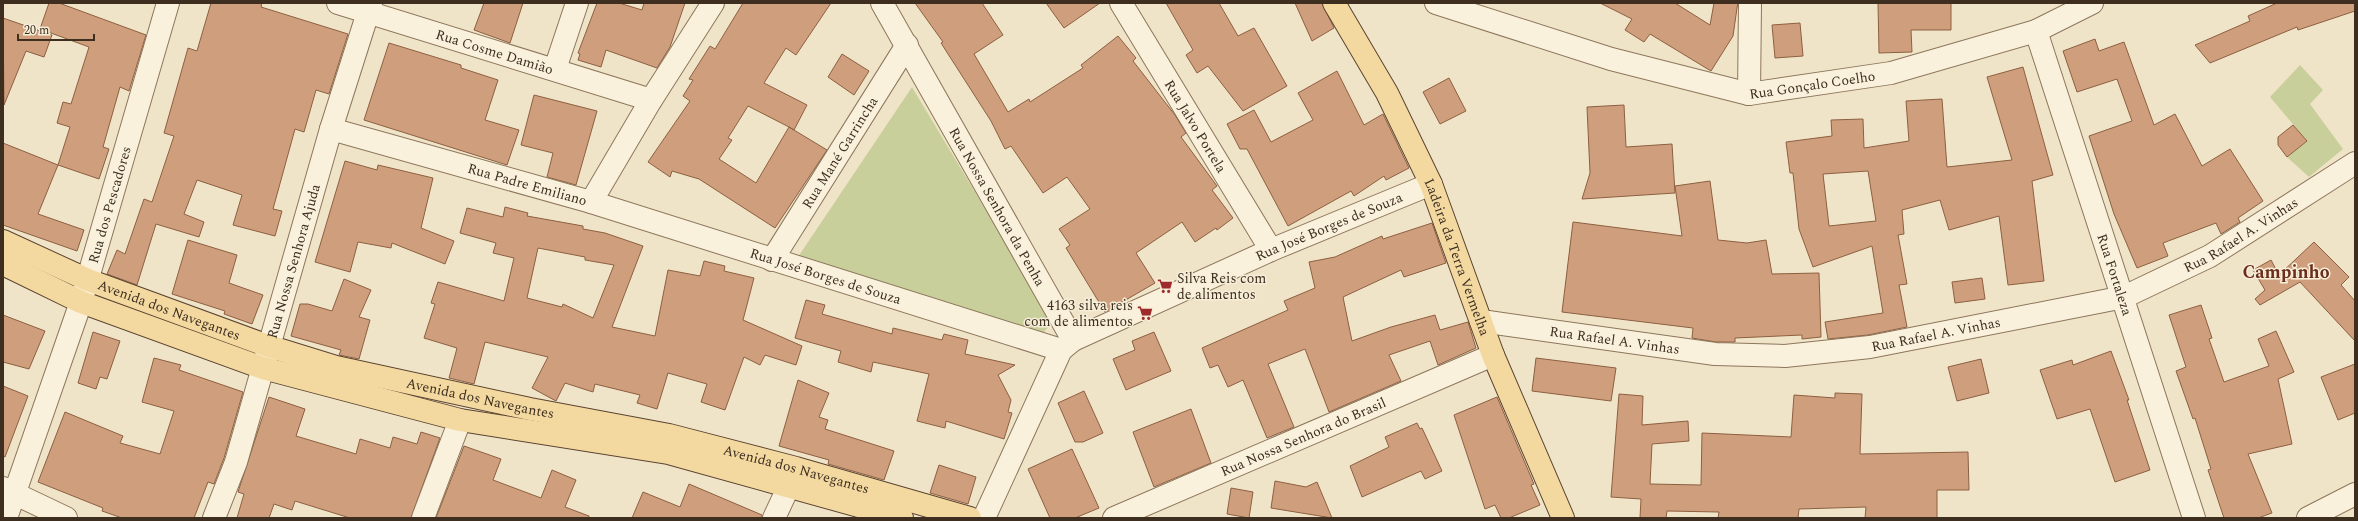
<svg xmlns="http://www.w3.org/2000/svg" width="2358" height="521" font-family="Spectral,serif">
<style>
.green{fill:#c9cf9b}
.building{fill:#cf9f7d;stroke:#8d5f41;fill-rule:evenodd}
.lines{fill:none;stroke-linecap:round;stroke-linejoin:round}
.minor-casing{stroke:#8d765c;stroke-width:24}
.major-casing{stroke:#5b4430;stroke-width:24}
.minor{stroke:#faf1dc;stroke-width:22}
.major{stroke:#f3d9a0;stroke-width:22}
.labels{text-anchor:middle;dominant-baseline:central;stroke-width:3;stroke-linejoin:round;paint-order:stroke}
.street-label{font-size:14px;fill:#3d2e20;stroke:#f7eed8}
.poi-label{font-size:14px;fill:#3d2e20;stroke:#f7eed8;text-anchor:start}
.district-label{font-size:18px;font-weight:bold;fill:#6b2e1e;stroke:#f7eed8}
</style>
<rect width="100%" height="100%" fill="#f0e4c8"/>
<g class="green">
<polygon points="2300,65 2323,90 2310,104 2343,149 2309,177 2287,157 2307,141 2270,97"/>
<polygon points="912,87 1053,322 1043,333 798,257"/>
</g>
<g class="building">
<polygon points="49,3 59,3 146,35 129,91 120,87 103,147 109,149 99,179 58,165 70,127 57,123 63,102 71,104 89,47 40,29"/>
<polygon points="211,3 262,3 261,7 348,34 329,94 316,90 304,132 295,129 273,209 282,211 275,236 233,225 242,195 197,180 184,214 204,222 199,237 156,224 137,285 107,274 117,250 125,254 144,199 152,202 174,136 164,133 188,48 197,51"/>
<polygon points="484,3 523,3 510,43 474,30"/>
<polygon points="597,3 619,3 642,10 644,3 685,3 670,47 657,68 606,50 601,67 578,60 580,54 578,53"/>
<path d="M743,3H831L796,55L786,48L764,83L807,105L794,130L789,127L827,150L775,228L699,179L672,171L670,177L648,162L690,101L683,96L693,80L689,79L710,46L715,49ZM748,106L789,127L756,183L719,159L732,140L728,138Z"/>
<polygon points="915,3 982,3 1003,35 974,54 1008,112 1029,99 1030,102 1083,68 1081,65 1118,36 1136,58 1133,61 1175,115 1186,133 1181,137 1217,186 1212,190 1233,218 1217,230 1216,228 1195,242 1182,222 1136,253 1155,283 1105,312 1066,248 1070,245 1059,229 1090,209 1067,177 1043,193 1011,146 1005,149 991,121 941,43 943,42"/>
<polygon points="1046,3 1100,3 1064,28"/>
<polygon points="1166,3 1219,3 1238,36 1254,28 1287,86 1243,111 1208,66 1197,73 1186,55 1193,50"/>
<polygon points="1295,3 1322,3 1334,28 1312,41"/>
<polygon points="1600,3 1675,3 1710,25 1714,3 1738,3 1737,8 1733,36 1711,71 1650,34 1644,42 1625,30 1632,19"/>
<polygon points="1878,3 1951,3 1951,30 1911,30 1912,52 1879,53"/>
<polygon points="2277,3 2355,3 2355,11 2298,30 2297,27 2210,63 2195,45 2250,21 2248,16"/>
<polygon points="3,18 52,35 44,57 26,51 4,105"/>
<polygon points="1800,23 1803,56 1775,58 1772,25"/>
<polygon points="2095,39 2099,51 2124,42 2154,125 2175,114 2202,166 2230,149 2263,201 2238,218 2240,222 2221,234 2216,223 2163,243 2168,256 2137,268 2114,214 2089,136 2132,121 2117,79 2077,92 2063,51"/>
<polygon points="389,43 461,65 461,68 498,80 485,120 519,130 507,165 364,120"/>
<polygon points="842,54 869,71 854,95 828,77"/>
<path d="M2023,67L2053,175L2032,181L2044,281L2008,285L1999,216L1949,230L1940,200L1902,210L1904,234L1898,235L1907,284L1899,285L1907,327L1868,335L1828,339L1825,322L1883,313L1872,246L1813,267L1799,229L1793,173H1790L1786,142L1832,136L1831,120L1863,119L1864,148L1909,141L1906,101L1942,99L1947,167L2012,160L1987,77ZM1868,171L1876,221L1829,226L1823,174Z"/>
<polygon points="1337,71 1364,125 1383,114 1409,168 1386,180 1384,176 1354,196 1351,191 1288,226 1247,149 1240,149 1227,124 1254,110 1271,142 1313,120 1298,93"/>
<polygon points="1449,78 1466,111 1440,124 1423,92"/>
<polygon points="534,95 597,111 576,185 547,177 553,153 521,145"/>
<polygon points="1624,105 1626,147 1672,144 1675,193 1582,199 1590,173 1587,107"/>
<polygon points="2293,125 2307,141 2287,157 2278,145 2278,137"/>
<polygon points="3,143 58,165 38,214 84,230 77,251 3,225"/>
<polygon points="345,161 377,170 378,165 433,178 421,228 454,241 445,264 392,243 391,248 358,242 350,272 315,262"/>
<polygon points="1710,181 1718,240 1747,243 1766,240 1772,274 1819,273 1821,337 1802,339 1802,335 1735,338 1735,342 1716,342 1692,338 1693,328 1562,312 1573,222 1682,236 1675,186"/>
<path d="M505,207L528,213L527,216L583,226V229L605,233L643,246L612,327L655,336L668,270L700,276L704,261L725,266L724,271L754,278L743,320L802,346L796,365L765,355L760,365L744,357L725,410L701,402L707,384L668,373L657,409L637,403L640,395L595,384L593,392L565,383L556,401L532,388L548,357L485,342L474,384L449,378L457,348L424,338L435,304L431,303L438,282L504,301L514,258L493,253L496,243L460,233L467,208L503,217ZM538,248L585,257V260L614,265L593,318L563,304L562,307L527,298Z"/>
<polygon points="1432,223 1446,263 1404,277 1401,270 1343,297 1352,341 1391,327 1435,315 1440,330 1468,322 1476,348 1438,365 1430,341 1389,355 1401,381 1329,412 1305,349 1268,364 1294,427 1267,438 1243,380 1228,387 1218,365 1210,368 1202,348 1288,310 1284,301 1315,288 1309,262 1335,257 1382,236 1383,239"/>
<polygon points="188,240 237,255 229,283 263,295 252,324 224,314 225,311 172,294"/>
<polygon points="2314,242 2349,277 2341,285 2355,301 2355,341 2300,282 2260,305 2255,299 2265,290 2253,270 2271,260 2279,275"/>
<polygon points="1982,278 1985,299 1955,303 1952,282"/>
<polygon points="344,279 371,290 359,317 370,320 359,359 339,355 341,350 291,336 300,304 308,304 332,311"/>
<polygon points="806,300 825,305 822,314 892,334 893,328 942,340 944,334 968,340 965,354 1015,365 998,375 1011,400 1008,412 1012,413 1004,439 946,421 945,428 917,421 929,374 873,362 871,372 838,362 841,351 795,338"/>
<polygon points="2201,305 2212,338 2209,339 2224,382 2269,366 2258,339 2276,331 2294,372 2278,379 2292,444 2248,454 2272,513 2258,518 2224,518 2208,470 2211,469 2195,418 2193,419 2176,371 2186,367 2169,315"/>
<polygon points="3,315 45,331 29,369 3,362"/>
<polygon points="93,332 120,341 107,379 100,377 96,389 78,383"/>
<polygon points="1154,332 1171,371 1126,390 1113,359 1135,350 1132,341"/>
<polygon points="2111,351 2129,400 2127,400 2150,470 2115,482 2090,409 2057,419 2040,370 2072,360 2073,365"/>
<polygon points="154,358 181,365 179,370 243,392 224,458 214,484 208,482 194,518 122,518 102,511 103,508 38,482 65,412 123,436 120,443 160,454 174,411 142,402"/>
<polygon points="1536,358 1616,368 1611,401 1532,391"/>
<polygon points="1981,359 1989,393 1957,401 1948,367"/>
<polygon points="2355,364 2355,413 2338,420 2321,377"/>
<polygon points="798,380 829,393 819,417 828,420 825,429 894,451 884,480 828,464 829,460 779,446"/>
<polygon points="3,386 28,396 5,457 3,456"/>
<polygon points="1084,391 1103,433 1083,442 1075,442 1058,403"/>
<polygon points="1835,393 1862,394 1860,454 1968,452 1969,490 1937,490 1937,518 1865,518 1866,507 1799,509 1798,518 1718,518 1719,512 1667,511 1666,518 1640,518 1641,499 1611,497 1619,394 1643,396 1642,425 1688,421 1689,441 1652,444 1650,484 1701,485 1702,433 1791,437 1794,395 1835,398"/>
<polygon points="269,397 305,409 296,436 356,454 360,439 390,448 393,437 417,444 421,432 440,438 411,518 350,518 295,501 292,510 274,504 269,518 237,518 244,494 238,492"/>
<polygon points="1497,397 1534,484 1531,485 1540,505 1509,518 1501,518 1495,505 1485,509 1454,415"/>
<polygon points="1191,409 1211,463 1154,487 1133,432"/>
<polygon points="1417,423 1420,429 1422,428 1442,471 1425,479 1421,471 1362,497 1350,466 1389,447 1385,437"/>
<polygon points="464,446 501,459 493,480 541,498 552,470 576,480 565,507 589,516 589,518 436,518"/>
<polygon points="1072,449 1099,508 1075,518 1050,518 1028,469"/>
<polygon points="939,465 976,477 968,504 930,493"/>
<polygon points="1275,481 1306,487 1317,482 1332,518 1271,508"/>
<polygon points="689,484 762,515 762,518 632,518 643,492 680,507"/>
<polygon points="1231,488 1253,492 1249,518 1227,514"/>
</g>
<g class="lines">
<g class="minor-casing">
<g id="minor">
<path id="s1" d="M338,3L651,100"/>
<path id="s2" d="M882,3L1073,340L1061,350L984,518"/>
<path id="s3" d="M1121,3L1271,250"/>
<path id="s4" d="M1436,3L1611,59L1749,94L1891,73L2036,31L2092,3"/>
<path id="s5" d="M2036,31L2194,518"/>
<polyline points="555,69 577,3"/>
<polyline points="1749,94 1750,3"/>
<path id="s6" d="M331,129L591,202L651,100L713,3"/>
<path id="s7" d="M591,202L1061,350"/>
<path id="s8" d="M772,260L907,45"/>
<path id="s9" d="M1481,321L1715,354L1785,356L1870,347L2124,297L2210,256L2355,163"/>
<path id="s10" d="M1073,340L1271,250L1431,184"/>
<polyline points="3,488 66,518"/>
<path id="s11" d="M6,518L81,302L168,3"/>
<path id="s12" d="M214,518L236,462L331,129L371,3"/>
<polyline points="423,518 460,420"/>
<polyline points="774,518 788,488"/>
<path id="s13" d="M1114,518L1493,355"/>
<polyline points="2308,518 2355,494"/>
</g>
</g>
<g class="major-casing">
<g id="major">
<path id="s14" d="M1334,3L1387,93L1431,184L1493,355L1563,518"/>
<path id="s15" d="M3,241L88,280L268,346L336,367L530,409L669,435L796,468L970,518"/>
<polyline points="3,264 81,302 263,368 460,420 668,453 902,518"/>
</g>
</g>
<use href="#minor" class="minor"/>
<use href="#major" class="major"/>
</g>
<defs>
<g id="supermarket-bare" transform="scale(1.2)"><path d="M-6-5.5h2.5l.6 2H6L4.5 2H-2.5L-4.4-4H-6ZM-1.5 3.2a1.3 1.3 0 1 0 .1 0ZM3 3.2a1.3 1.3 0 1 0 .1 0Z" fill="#9e2a2b" stroke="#f7eed8" stroke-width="2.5" paint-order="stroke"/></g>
</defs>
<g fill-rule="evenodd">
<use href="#supermarket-bare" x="1165" y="286"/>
<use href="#supermarket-bare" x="1145" y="313"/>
</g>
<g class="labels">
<g class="street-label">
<text stroke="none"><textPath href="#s1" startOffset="164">Rua Cosme Damião</textPath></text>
<text stroke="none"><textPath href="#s4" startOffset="390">Rua Gonçalo Coelho</textPath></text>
<text stroke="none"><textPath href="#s3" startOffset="144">Rua Jalvo Portela</textPath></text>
<text stroke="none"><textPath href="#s8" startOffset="127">Rua Mané Garrincha</textPath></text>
<text stroke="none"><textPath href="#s6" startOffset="204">Rua Padre Emiliano</textPath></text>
<text stroke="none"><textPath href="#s11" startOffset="330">Rua dos Pescadores</textPath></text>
<text stroke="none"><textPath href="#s2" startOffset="234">Rua Nossa Senhora da Penha</textPath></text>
<text stroke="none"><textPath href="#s10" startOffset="280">Rua José Borges de Souza</textPath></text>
<text stroke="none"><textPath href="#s9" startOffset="783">Rua Rafael A. Vinhas</textPath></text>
<text stroke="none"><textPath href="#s14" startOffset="283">Ladeira da Terra Vermelha</textPath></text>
<text stroke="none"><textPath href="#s12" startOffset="269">Rua Nossa Senhora Ajuda</textPath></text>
<text stroke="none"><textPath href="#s5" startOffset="256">Rua Fortaleza</textPath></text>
<text stroke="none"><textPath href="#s7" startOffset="246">Rua José Borges de Souza</textPath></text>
<text stroke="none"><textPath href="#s15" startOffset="180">Avenida dos Navegantes</textPath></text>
<text stroke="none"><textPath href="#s9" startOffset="459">Rua Rafael A. Vinhas</textPath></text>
<text stroke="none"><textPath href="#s9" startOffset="135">Rua Rafael A. Vinhas</textPath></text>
<text stroke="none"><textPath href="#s15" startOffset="504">Avenida dos Navegantes</textPath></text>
<text stroke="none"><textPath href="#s13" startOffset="206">Rua Nossa Senhora do Brasil</textPath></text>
<text stroke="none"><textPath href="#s15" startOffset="828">Avenida dos Navegantes</textPath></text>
</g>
<g class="poi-label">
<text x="1177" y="278">Silva Reis com<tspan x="1177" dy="16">de alimentos</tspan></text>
<text x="1133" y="305" text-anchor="end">4163 silva reis<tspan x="1133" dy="16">com de alimentos</tspan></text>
</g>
<g class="district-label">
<text x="2286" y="272">Campinho</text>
</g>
</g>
<rect width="2358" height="521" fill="none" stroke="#3d2e20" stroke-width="8"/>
<path d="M18 34v6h76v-6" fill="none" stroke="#3d2e20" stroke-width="2"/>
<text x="24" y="34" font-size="12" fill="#3d2e20" stroke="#f7eed8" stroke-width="3" paint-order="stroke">20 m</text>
</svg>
